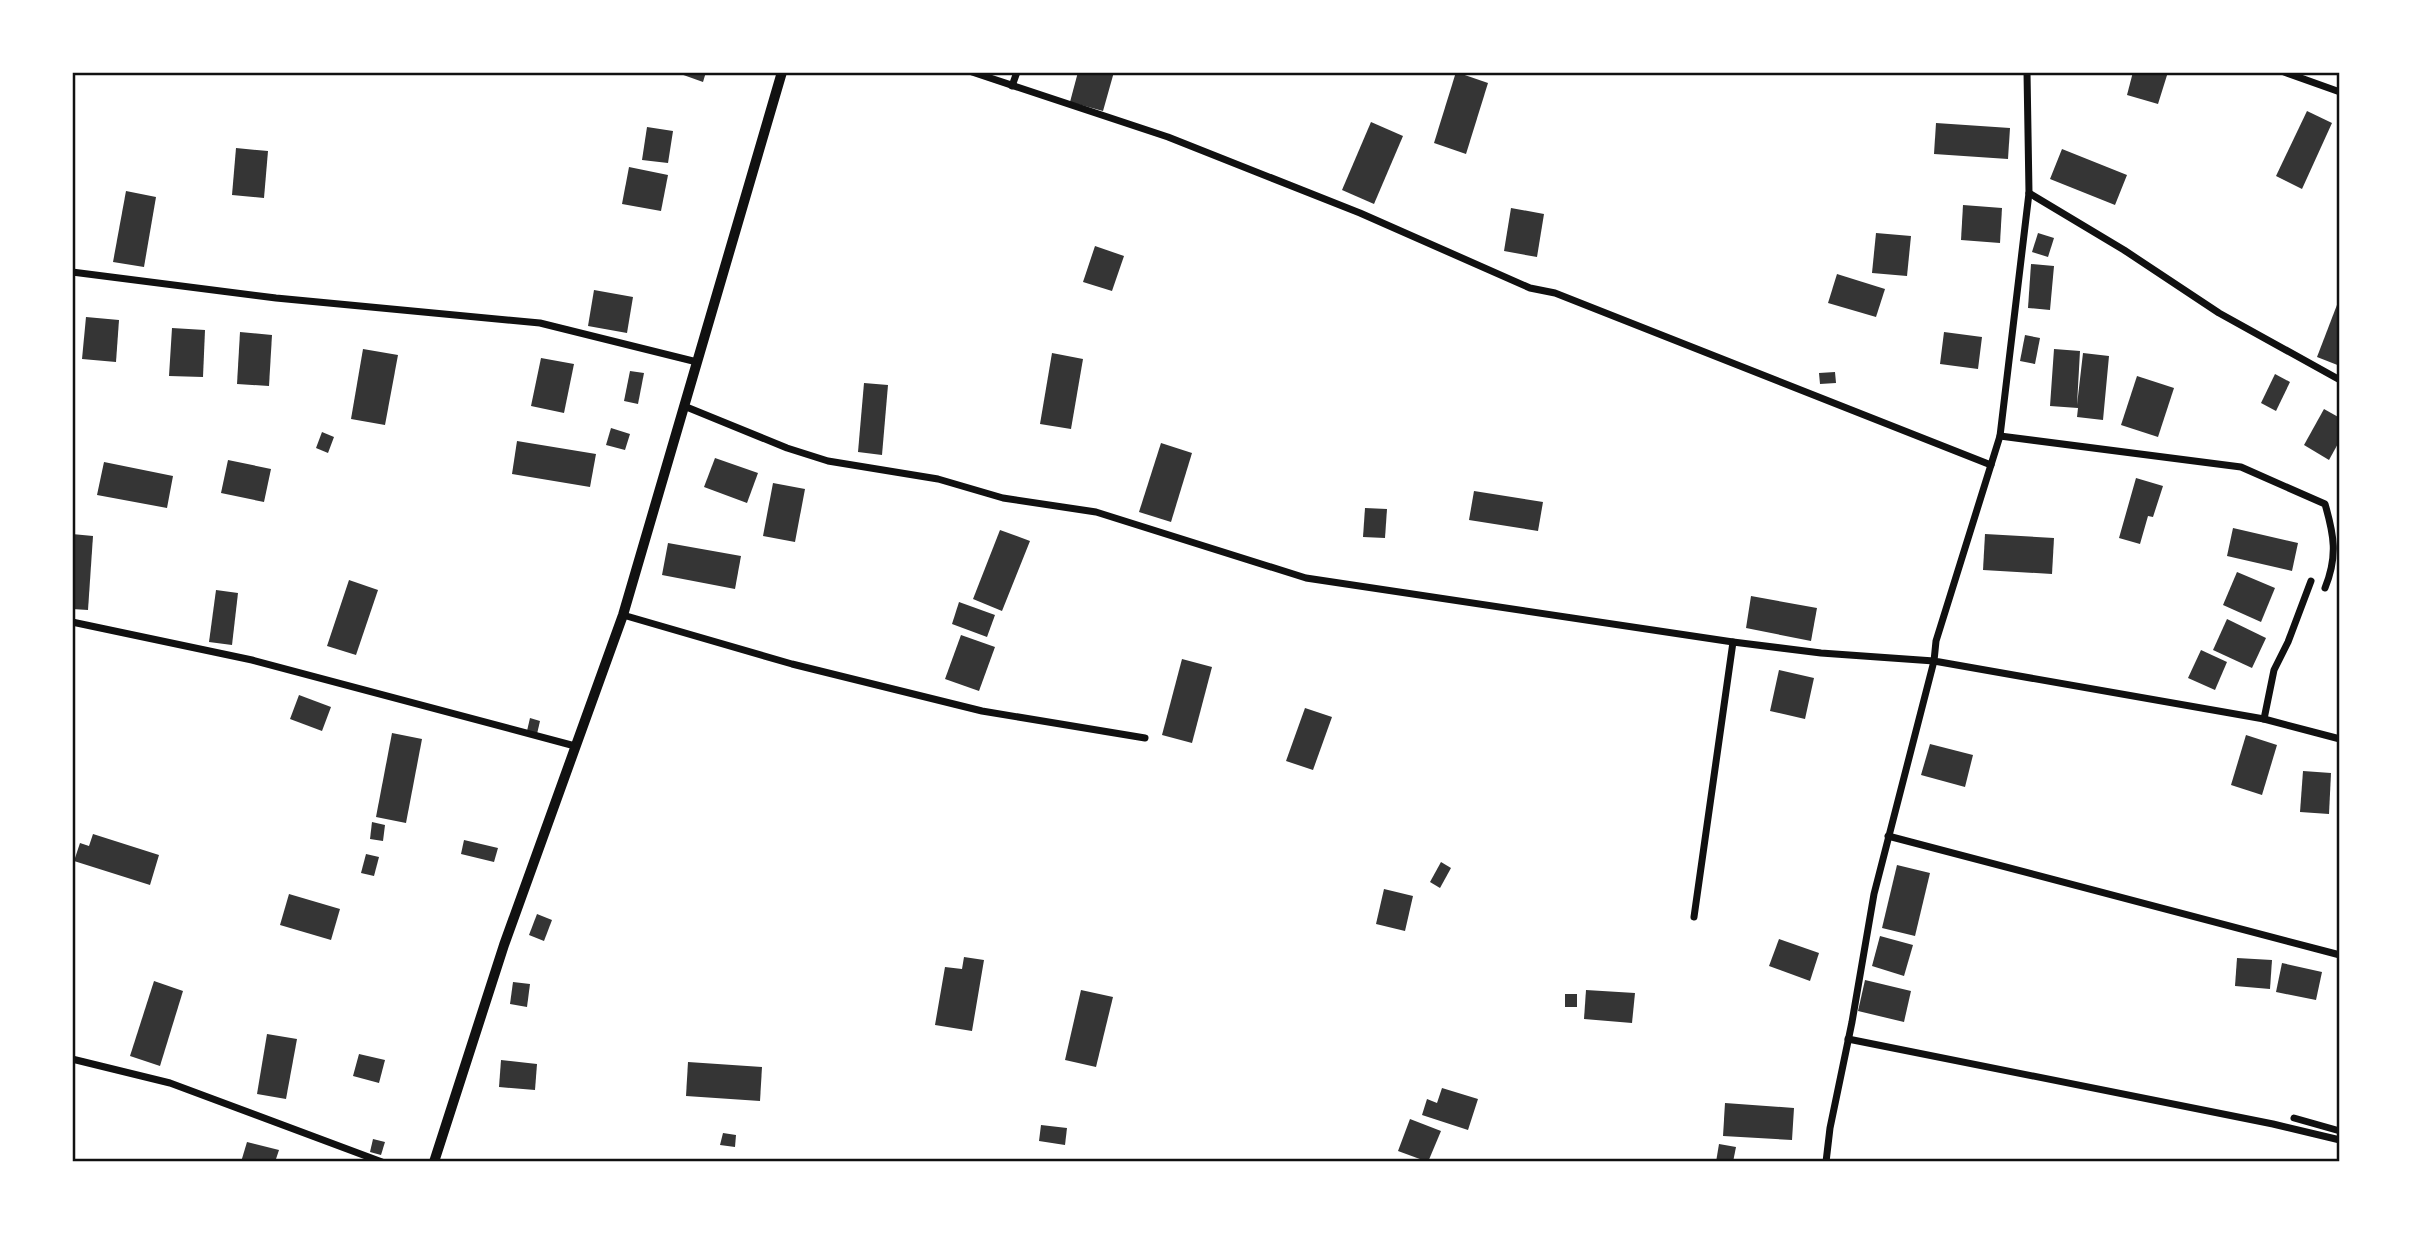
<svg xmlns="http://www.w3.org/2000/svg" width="2412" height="1234" font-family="'Alegreya Sans',sans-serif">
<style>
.building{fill:#353535}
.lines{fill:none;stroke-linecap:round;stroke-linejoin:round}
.minor{stroke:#111;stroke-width:7}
.tertiary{stroke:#111;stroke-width:10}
.neatline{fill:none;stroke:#111;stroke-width:2.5}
</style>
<rect width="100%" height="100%" fill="#fff"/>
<g class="building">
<polygon points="675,72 706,72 703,82"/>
<polygon points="1078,72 1114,72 1103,111 1070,102"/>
<polygon points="1456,72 1488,83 1466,154 1434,143"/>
<polygon points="2133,72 2168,72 2158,104 2127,95"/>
<polygon points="2307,111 2332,123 2302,189 2276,176"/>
<polygon points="1371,122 1403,136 1374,204 1342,190"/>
<polygon points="1936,123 2010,128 2008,159 1934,154"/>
<polygon points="647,127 673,131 668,163 642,160"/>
<polygon points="236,148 268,151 264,198 232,195"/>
<polygon points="2062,149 2127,175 2115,205 2050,179"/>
<polygon points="629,167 668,175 661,211 622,204"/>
<polygon points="126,191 156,197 144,267 113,262"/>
<polygon points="1963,205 2002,208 2000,243 1961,240"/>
<polygon points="1511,208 1544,214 1537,257 1504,251"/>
<polygon points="1876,233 1911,236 1907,276 1872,273"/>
<polygon points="2038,233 2054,238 2048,257 2032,252"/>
<polygon points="1095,246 1124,256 1112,291 1083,282"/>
<polygon points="2031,264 2054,266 2050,310 2028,308"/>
<polygon points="1837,274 1885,289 1876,317 1828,303"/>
<polygon points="594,290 633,297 627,333 588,326"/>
<polygon points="2340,297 2340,366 2317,357"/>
<polygon points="86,317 119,320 116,362 82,359"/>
<polygon points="172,328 205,330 203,377 169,376"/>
<polygon points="240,332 272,335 269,386 237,384"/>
<polygon points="1944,332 1982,337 1978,369 1940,364"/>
<polygon points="2025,335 2040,338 2035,364 2020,361"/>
<polygon points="363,349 398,355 385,425 351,419"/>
<polygon points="2054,349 2080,351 2077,405 2083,353 2109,356 2103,420 2077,417 2078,408 2050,406"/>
<polygon points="1052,353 1083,359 1071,429 1040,424"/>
<polygon points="541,358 574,364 564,413 531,406"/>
<polygon points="630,371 644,373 638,404 624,401"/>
<polygon points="1835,372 1836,383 1820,384 1819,373"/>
<polygon points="2275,374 2290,382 2276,411 2261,403"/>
<polygon points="2137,376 2174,388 2158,437 2121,425"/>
<polygon points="864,383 888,385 882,455 858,452"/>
<polygon points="2324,409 2340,418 2340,440 2329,460 2304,445"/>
<polygon points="611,428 630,434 625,450 606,445"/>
<polygon points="322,432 334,437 328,453 316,448"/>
<polygon points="517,441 596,454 590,487 512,474"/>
<polygon points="1161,443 1192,453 1171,522 1139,512"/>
<polygon points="715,458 758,473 747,503 704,487"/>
<polygon points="228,460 271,469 264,502 221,493"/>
<polygon points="104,462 173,476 167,508 97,495"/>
<polygon points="2136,478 2163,486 2153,517 2148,516 2140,544 2119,538"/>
<polygon points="773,483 805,489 795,542 763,536"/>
<polygon points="1474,491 1543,502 1538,531 1469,520"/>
<polygon points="1365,508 1387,509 1385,538 1363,537"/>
<polygon points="2233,528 2298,543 2292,571 2227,556"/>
<polygon points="1000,530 1030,541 1002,611 973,599"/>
<polygon points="72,534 93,536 88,610 72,609"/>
<polygon points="1985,534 2054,538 2052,574 1983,570"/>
<polygon points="668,543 741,556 735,589 662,575"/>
<polygon points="2237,572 2275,588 2261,622 2223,605"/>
<polygon points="349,580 378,590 356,655 327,646"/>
<polygon points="216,590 238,593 232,645 209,642"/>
<polygon points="1751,596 1817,608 1811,641 1746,628"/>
<polygon points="959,602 995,615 987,637 952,624"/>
<polygon points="2227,619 2266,638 2252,668 2213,650"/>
<polygon points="961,635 995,647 979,691 945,679"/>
<polygon points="2201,650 2227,662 2215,690 2188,678"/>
<polygon points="1182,659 1212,667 1192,743 1162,735"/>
<polygon points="1779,670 1814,678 1805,719 1770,711"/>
<polygon points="299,695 331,707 322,731 290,719"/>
<polygon points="1305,708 1332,717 1313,770 1286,761"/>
<polygon points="530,718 540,721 537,734 527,731"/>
<polygon points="392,733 422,739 406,823 376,817"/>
<polygon points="2246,735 2277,745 2262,795 2231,785"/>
<polygon points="1930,744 1973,755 1965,787 1921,775"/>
<polygon points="2303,771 2331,773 2329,814 2300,812"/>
<polygon points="372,822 385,825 383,841 370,839"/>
<polygon points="93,834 159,855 150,885 74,861 80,843 89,846"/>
<polygon points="464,840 498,848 494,862 461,854"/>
<polygon points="366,854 379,857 374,876 361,873"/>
<polygon points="1441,862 1451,868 1440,888 1430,882"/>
<polygon points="1897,865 1930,873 1915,936 1882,928"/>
<polygon points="1384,889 1413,896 1405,931 1376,924"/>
<polygon points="289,894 340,909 331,940 280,925"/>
<polygon points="537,914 552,920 544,941 529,935"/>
<polygon points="1880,936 1913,945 1904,976 1872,966"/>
<polygon points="1779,939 1819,953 1810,981 1769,966"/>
<polygon points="964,957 984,960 972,1031 935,1025 945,967 962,969"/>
<polygon points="2237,958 2272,960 2270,989 2235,986"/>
<polygon points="2282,963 2322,972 2316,1000 2276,992"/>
<polygon points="1865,980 1911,991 1904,1022 1858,1011"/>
<polygon points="154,981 183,991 160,1066 130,1056"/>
<polygon points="513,982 530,984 527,1007 510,1004"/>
<polygon points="1081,990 1113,997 1096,1067 1065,1060"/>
<polygon points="1586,990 1635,993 1632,1023 1584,1019"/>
<rect x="1565" y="994" width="12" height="13"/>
<polygon points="267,1034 297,1039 286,1099 257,1094"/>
<polygon points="359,1054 385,1060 379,1083 353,1076"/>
<polygon points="501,1060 537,1064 535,1090 499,1087"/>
<polygon points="688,1062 762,1067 760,1101 686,1096"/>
<polygon points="1442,1088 1478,1099 1468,1130 1422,1115 1427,1099 1437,1103"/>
<polygon points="1725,1103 1794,1108 1792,1140 1723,1136"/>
<polygon points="1410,1119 1441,1131 1428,1162 1398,1151"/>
<polygon points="1041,1125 1067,1128 1065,1145 1039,1141"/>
<polygon points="723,1133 736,1135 735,1147 720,1145"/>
<polygon points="373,1139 385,1142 381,1155 370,1152"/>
<polygon points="247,1142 279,1150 275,1162 241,1162"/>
<polygon points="1719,1144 1736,1147 1733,1162 1716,1162"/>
</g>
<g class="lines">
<g class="minor">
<polyline points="972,72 1168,137 1360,213 1530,288 1555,293 1991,465"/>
<polyline points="2027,72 2029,193 2000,436 1936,641 1934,661 2264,719 2340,739"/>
<polyline points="2284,72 2340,92"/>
<polyline points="1012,86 1017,72"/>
<polyline points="2029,193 2124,250 2219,313 2340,380"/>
<polyline points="72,272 276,298 540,323 697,362"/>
<polyline points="684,406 787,448 828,461 938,479 1003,498 1096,512 1306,578 1733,642 1821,653 1934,661 1874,894 1852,1022 1830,1128 1826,1162"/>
<path d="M2000,436L2241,467L2325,504C2334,535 2338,556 2325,588"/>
<polyline points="623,615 792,664 982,711 1145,738"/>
<polyline points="72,622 252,660 575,746"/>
<polyline points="2264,719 2274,670 2288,642 2311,581"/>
<polyline points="1888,836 2340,955"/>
<polyline points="1694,917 1733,642"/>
<polyline points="1848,1039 2273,1124 2340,1140"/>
<polyline points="72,1059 170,1083 382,1162"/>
<polyline points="2294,1118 2340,1131"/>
</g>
<polyline class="tertiary" points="434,1162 504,945 623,615 782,72"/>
</g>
<rect width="2412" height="1234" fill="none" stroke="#ffffff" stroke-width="147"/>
<rect x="74" y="74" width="2264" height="1086" class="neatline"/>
</svg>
